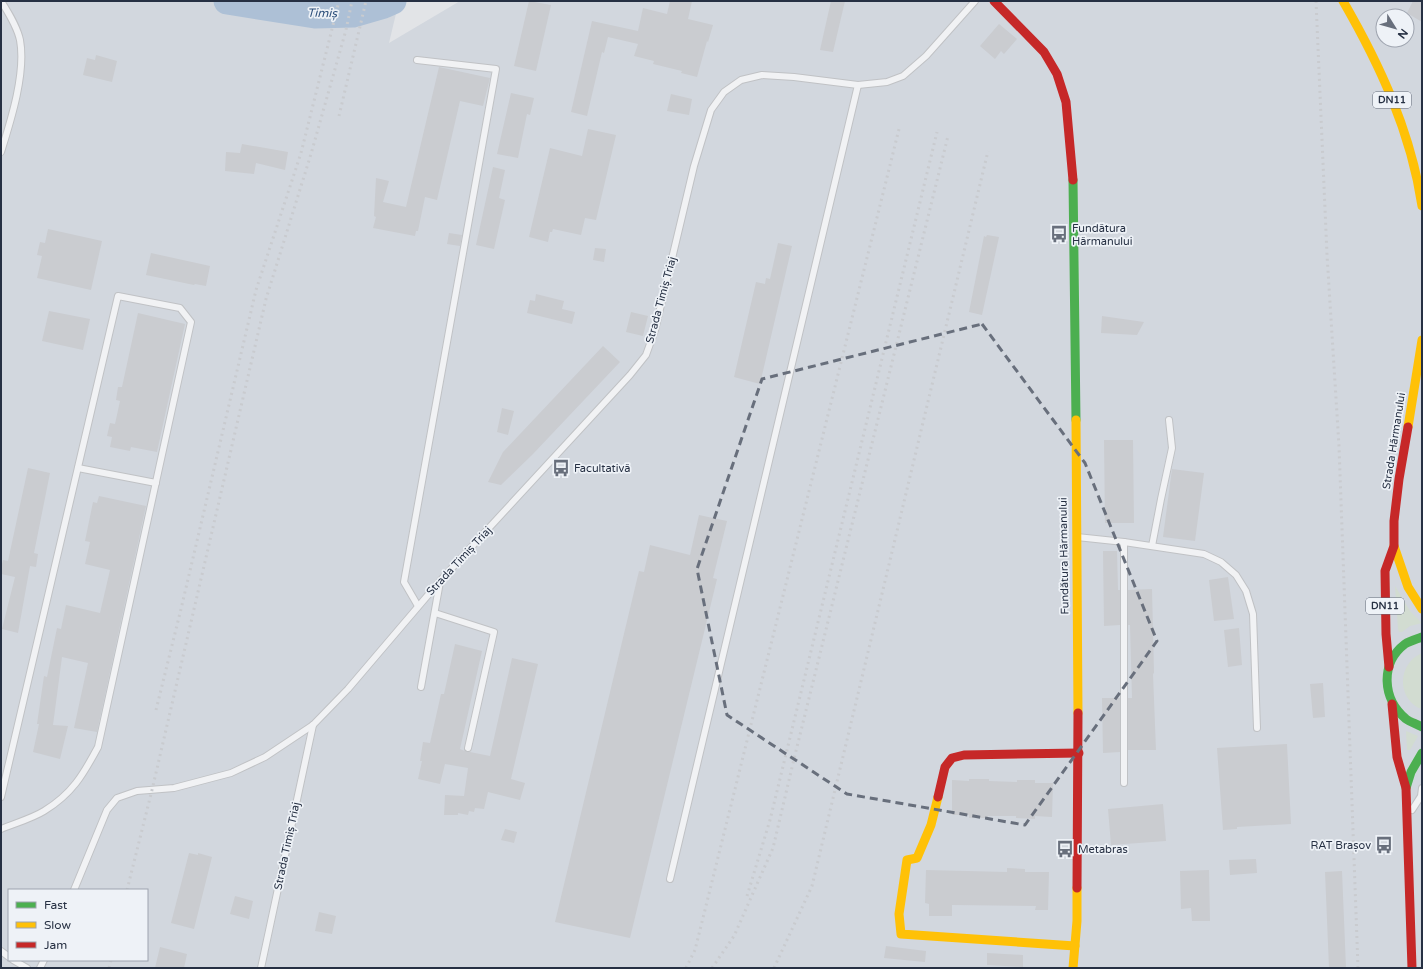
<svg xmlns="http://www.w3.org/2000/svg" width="1423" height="969" font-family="'Varela Round',sans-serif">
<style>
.built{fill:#d2d7de;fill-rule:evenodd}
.green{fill:#d2dcd1}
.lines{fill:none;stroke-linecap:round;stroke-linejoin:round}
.river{stroke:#adc0d6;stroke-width:27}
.building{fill:#caccd0}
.lane-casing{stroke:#c0c2c5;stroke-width:8}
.lane{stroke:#f1f2f4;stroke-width:6}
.fast{stroke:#4caf50;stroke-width:9}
.slow{stroke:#ffc107;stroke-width:9}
.jam{stroke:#c62828;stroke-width:9}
.rail{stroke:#c9cbcf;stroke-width:3;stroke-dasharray:2 4;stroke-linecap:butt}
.marked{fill:none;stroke:#686f7c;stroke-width:3;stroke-dasharray:8 5;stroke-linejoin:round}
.labels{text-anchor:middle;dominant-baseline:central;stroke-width:3.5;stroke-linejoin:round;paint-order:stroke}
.shield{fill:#eef2f7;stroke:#626a79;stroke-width:1}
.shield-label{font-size:10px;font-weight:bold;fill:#263043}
.poi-label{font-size:11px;fill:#263043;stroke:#eef2f7;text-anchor:start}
.street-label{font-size:11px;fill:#263043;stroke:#eef2f7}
.water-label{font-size:12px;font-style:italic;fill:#2c4f7b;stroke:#eef2f7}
</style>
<rect width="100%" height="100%" fill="#e2e4e7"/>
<path class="built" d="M1,1H399L389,43L460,1H1422V968H1ZM1383,16H1407V40H1383ZM9,890H147V960H9Z"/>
<g class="green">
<polygon points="1395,586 1410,611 1422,623 1410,626 1402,632 1399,632 1398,629"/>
<path d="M1422,653V709C1419,708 1416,707 1414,705C1396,690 1401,662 1422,653Z"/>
<polygon points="1406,731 1418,736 1410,750 1407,750"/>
</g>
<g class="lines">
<polyline class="river" points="227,1 315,15 353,14 384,5 393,1"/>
</g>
<g class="building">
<polygon points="529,1 551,5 536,71 514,66"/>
<polygon points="670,1 692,1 688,19 713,25 708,42 707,41 697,77 681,73 682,71 653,64 654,61 634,56 638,44 608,37 604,53 602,52 587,116 571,112 592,21 638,31 643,8 667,14"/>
<polygon points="831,1 845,1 833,52 820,50"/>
<polygon points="1413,1 1422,1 1422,22 1407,13"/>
<polygon points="999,24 1017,39 1004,54 1001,51 995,59 980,46"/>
<polygon points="96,55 117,61 112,82 83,75 87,58 95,60"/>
<polygon points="439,67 490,78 483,106 460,101 437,200 425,197 418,231 416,231 415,236 373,228 376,217 374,216 376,178 389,181 383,202 406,207"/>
<polygon points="511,93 534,98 530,115 527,114 518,158 497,154"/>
<polygon points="671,94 692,99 689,115 667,111"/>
<polygon points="588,129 616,135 596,220 585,218 581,235 553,229 552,232 550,232 548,242 529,237 550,148 582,156"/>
<polygon points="242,144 288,152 285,170 256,163 254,174 225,171 226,152 240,153"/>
<polygon points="493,167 505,170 499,198 505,200 494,249 476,245"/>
<polygon points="48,229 102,241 91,290 37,278 42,256 37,255 40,242 45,243"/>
<polygon points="449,233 462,235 460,246 447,244"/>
<polygon points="987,235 999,237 982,315 969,312 984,236 986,237"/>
<polygon points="778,243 792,246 760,384 734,377 756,282 765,284 766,278 770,279"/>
<polygon points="595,248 606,249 604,262 593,260"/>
<polygon points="151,253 210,266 206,286 195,284 194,285 146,275"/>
<polygon points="536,294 564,301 562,309 575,312 572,324 527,313 530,300 535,301"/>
<polygon points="49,311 90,319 83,350 42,341"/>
<polygon points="631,312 648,316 643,336 626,332"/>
<polygon points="138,313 185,324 157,452 131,447 130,451 110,447 112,437 107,436 110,423 115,424 120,401 116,400 118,387 122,387"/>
<polygon points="1102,316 1144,322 1137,335 1101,333"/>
<polygon points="603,346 620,362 533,454 501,485 488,482 503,452"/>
<polygon points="502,408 514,411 508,435 497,432"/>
<polygon points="1104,440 1133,440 1134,523 1105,523"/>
<polygon points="28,468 50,473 34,553 38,554 36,567 30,566 18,633 2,629 15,577 1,574 1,568 3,560 8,561"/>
<polygon points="1172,469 1204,473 1195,541 1163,537"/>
<polygon points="99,496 146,506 97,732 74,728 88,663 62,657 53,725 68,726 60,759 33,752 39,724 37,724 44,676 47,677 57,628 61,629 66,605 100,613 110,570 85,564 90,542 85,541 93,502 97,503"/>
<polygon points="699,515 727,521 713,578 717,579 630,938 555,922 639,571 644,572 650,545 690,555"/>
<polygon points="1103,551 1117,551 1118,590 1120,590 1120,625 1104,626"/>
<polygon points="1228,577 1234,619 1214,621 1209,580"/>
<polygon points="1152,589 1154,673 1153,674 1156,750 1128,750 1128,698 1132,698 1130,625 1128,625 1128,590"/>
<polygon points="1239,628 1242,665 1228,667 1224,630"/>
<polygon points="455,644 482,651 460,749 467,752 470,752 490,756 512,658 538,664 511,779 525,783 520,800 488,792 484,809 475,808 474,812 469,811 468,815 458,813 458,815 444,815 445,795 464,796 468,768 445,764 440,784 418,779 422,761 420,761 423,742 430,743 441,694 444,694"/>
<polygon points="1323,683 1325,717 1313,718 1310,684"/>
<polygon points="1102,698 1120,698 1120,752 1103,753"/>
<polygon points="1287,744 1291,824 1237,827 1237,829 1223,830 1217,748"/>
<polygon points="969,779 989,779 989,781 1017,782 1017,780 1035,780 1035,783 1053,783 1052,817 1035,816 1035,819 1016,818 1016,816 988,816 988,818 969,818 969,815 952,815 952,780 969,781"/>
<polygon points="1163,804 1166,841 1111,845 1108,809"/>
<polygon points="505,829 517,832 514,843 501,840"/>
<polygon points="189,853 198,855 198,853 212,857 194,929 171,923"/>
<polygon points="1256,859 1257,873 1230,875 1229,860"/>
<polygon points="1007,868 1025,869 1025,872 1049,872 1048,910 1035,910 1036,906 952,905 952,916 929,916 929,904 925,903 926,870 1007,872"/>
<polygon points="1209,870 1210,921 1192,921 1191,908 1181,909 1180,871"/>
<polygon points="1342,871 1346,968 1329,968 1325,872"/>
<polygon points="235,896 253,901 249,919 230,914"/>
<polygon points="319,912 336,916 332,934 315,931"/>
<polygon points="886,946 926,951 925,962 884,958"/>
<polygon points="160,947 187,954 184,968 155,968"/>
<polygon points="987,953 1023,955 1023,967 987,965"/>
</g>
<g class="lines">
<g class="lane-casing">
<g id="lane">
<path d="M1,1C8,12 17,26 20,40C26,73 11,120 1,152"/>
<polyline points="417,60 496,69 404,582 418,606"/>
<polyline points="78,468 156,483"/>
<polyline points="1077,537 1124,542 1204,554 1221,562 1236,575 1246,591 1253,614 1257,728"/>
<polyline points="1152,546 1161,499 1172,448 1169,420"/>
<polyline points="435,613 494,632 468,748"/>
<polyline points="421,687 440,582"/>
<polyline points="1124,783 1124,542"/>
<path d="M1,797L118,296L180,308L191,322L98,747C83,775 72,794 44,811C31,819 15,823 1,829"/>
<polyline points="1412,810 1421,796 1422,788"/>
<polyline points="670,879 858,85"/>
<polyline points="74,890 107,810 117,798 137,791 174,788 231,773 265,757 313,725 348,689 440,581 630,375 646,355 655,330 694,166 711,110 724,92 741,80 762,75 794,77 858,85 887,82 903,76 926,56 975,1"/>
<polyline points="1,951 9,957"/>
<polyline points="13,960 27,968"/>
<polyline points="40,968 44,960"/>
<polyline points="261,968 313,725"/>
</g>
</g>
<use href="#lane" class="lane"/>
<g class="fast">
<polyline points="1073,180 1076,420"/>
<path d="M1422,637C1417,639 1410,641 1405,644C1380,663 1382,699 1406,719C1410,722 1417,724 1422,727"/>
<polyline points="1406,788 1411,772 1422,753"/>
</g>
<g class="slow">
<path d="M1343,1C1380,65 1411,132 1422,206"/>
<polyline points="1076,420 1078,713"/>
<polyline points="1408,427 1422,340"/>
<polyline points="1394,546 1408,587 1422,609"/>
<polyline points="938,797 931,825 917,858 907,860 899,914 901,934 1075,946"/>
<polyline points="1073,968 1077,921 1077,888"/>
</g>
<g class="jam">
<polyline points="994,1 1044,52 1057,74 1066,102 1073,180"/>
<polyline points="1389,667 1386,634 1385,571 1394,546 1394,521 1399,479 1408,427"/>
<polyline points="1392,704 1397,757 1406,788 1412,968"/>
<polyline points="938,797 945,767 952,758 964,755 1079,753"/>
<polyline points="1077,888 1078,713"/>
</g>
<g class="rail">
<polyline points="1316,1 1327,255 1339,446 1358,968"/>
<polyline points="339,116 366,1"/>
<polyline points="156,710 181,609 256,290 301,153 339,1"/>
<polyline points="127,890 152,790 266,299 311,154 346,30 352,1"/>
<polyline points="747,896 770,820 937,132"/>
<polyline points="109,968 111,960"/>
<polyline points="686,968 695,950 899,129"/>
<polyline points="712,968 734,936 773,848 794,759 948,136"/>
<polyline points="774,968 812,886 988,151"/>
</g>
</g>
<path class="marked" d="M982,324L1085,463L1157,641L1025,825L847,794L727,715L697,569L762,379Z"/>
<defs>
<g id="bus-bare" transform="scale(1.38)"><path d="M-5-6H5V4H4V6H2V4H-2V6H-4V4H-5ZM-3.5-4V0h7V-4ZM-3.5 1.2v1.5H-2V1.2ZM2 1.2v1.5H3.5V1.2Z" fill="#686f7c" stroke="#eef2f7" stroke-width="2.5" paint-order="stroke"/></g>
</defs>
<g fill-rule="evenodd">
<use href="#bus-bare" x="1059" y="234"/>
<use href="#bus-bare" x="561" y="468"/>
<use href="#bus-bare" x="1384" y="845"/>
<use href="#bus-bare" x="1065" y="849"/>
</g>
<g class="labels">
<g class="shield">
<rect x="1373" y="92" width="38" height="16" rx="3"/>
<rect x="1366" y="598" width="38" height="16" rx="3"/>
</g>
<g class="shield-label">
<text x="1392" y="100">DN11</text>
<text x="1385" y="606">DN11</text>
</g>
<g class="poi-label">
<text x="1072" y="228">Fundătura<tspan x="1072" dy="13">Hărmanului</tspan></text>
<text x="574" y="468">Facultativă</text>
<text x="1371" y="845" text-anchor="end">RAT Brașov</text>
<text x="1078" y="849">Metabras</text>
</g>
<g class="street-label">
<text transform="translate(661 300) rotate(-75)">Strada Timiș Triaj</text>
<text transform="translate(1394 441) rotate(-81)">Strada Hărmanului</text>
<text transform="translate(1064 556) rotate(-91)">Fundătura Hărmanului</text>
<text transform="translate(459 561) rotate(-47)">Strada Timiș Triaj</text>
<text transform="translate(287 846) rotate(-78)">Strada Timiș Triaj</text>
</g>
<g class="water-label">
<text transform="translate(322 13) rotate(1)">Timiș</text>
</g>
</g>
<rect width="1423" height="969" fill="none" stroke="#263043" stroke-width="4"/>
<rect x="8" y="889" width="140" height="72" fill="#eef2f7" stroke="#9ea4af"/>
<rect x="16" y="902" width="20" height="6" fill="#4caf50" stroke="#9ea4af"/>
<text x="44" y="909" font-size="12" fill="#263043">Fast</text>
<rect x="16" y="922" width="20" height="6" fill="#ffc107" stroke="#9ea4af"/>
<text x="44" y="929" font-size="12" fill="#263043">Slow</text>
<rect x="16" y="942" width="20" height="6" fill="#c62828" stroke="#9ea4af"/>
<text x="44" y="949" font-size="12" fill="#263043">Jam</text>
<g transform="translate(1395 28) rotate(127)"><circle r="19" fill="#eef2f7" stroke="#9ea4af"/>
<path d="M0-3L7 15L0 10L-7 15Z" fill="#686f7c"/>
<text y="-6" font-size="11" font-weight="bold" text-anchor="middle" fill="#263043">N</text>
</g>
</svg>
